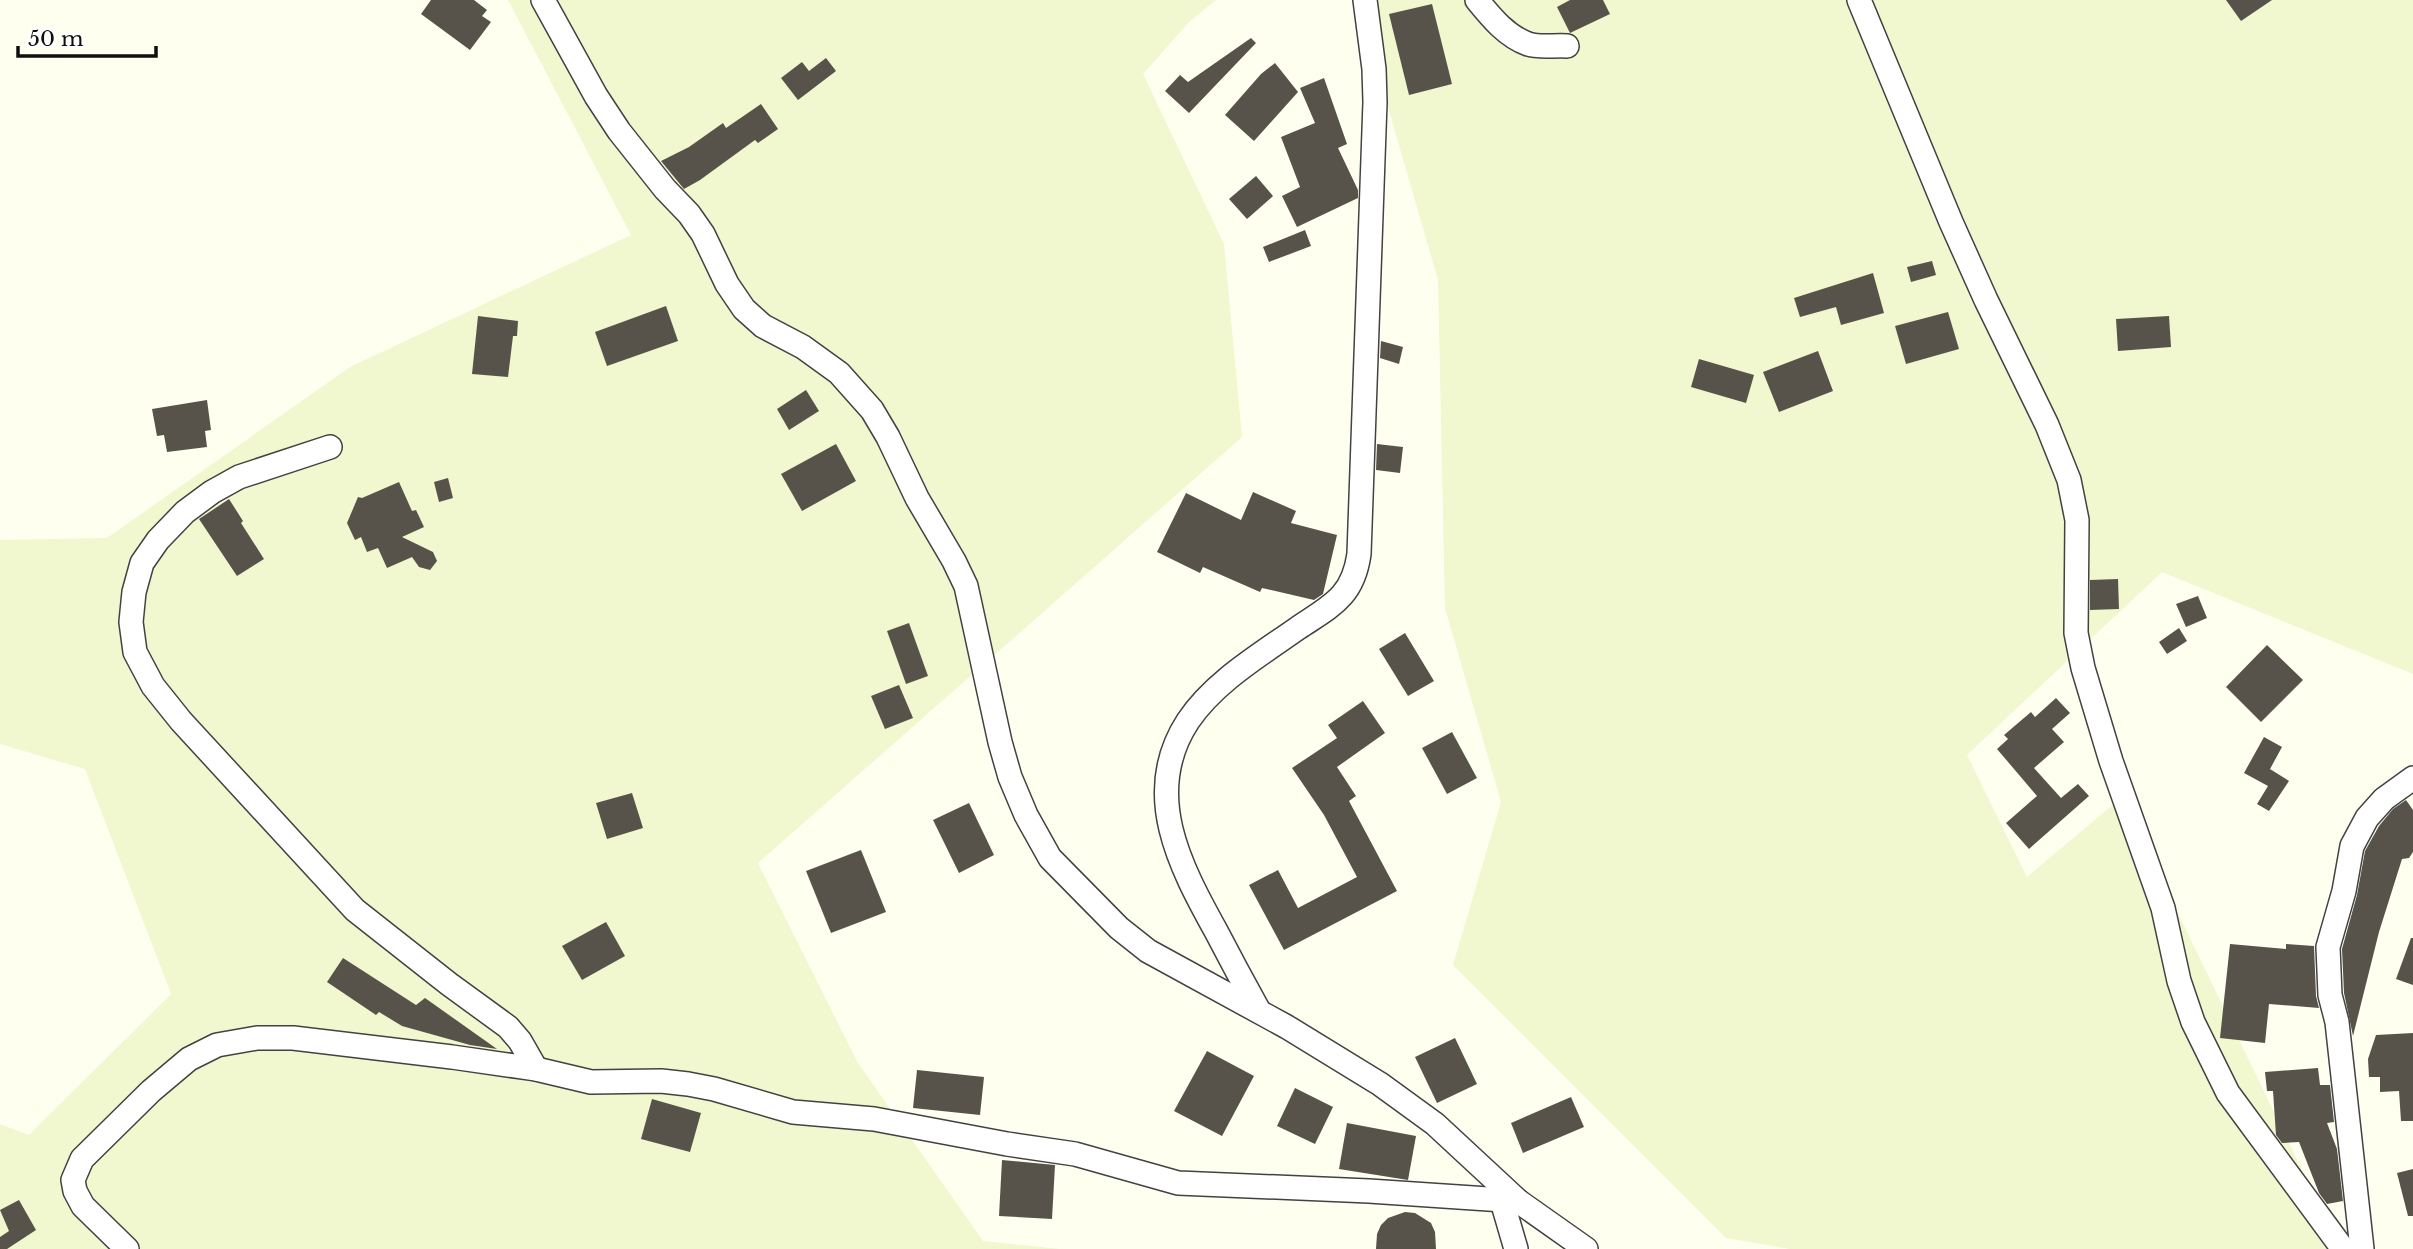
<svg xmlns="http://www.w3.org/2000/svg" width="2413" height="1249" font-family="'Libre Baskerville',serif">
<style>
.farmland{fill:#f1f7ce}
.building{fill:#58534a}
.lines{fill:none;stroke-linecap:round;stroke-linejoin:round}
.street-casing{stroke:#424242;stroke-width:26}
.street{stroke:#fff;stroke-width:23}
</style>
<rect width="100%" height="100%" fill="#fffff0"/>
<g class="farmland">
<polygon points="508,0 1216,0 1189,22 1143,74 1224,244 1242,437 758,863 858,1063 983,1241 1060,1249 0,1249 0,1124 29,1135 171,994 85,769 0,744 0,540 107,538 350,367 631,235"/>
<polygon points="1357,0 2413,0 2413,674 2162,572 1967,755 2027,877 2122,797 2340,1249 1790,1249 1726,1238 1453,965 1501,802 1445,608 1438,280"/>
</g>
<g class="building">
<polygon points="431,0 474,0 487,10 482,16 491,22 470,50 421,14"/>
<polygon points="1570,0 1603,0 1610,14 1570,33 1557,7"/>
<polygon points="2226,0 2272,0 2241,21"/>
<polygon points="1432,4 1452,84 1409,95 1389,14"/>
<polygon points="1251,38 1256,43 1189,113 1165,91 1180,75 1188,82"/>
<polygon points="826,58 836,71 798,100 781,78 802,62 809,71"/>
<polygon points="1275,63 1298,92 1254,141 1225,115 1261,74"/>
<polygon points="1324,78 1347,144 1338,148 1358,190 1358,198 1297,227 1282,196 1300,187 1281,137 1315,123 1300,88"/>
<polygon points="761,104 778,129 758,143 755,140 700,180 684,189 661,161 689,147 723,123 726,128"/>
<polygon points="1256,176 1273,196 1247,219 1229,199"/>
<polygon points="1305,230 1311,246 1269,262 1263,247"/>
<polygon points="1932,261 1936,275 1911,282 1907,267"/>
<polygon points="1873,273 1884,313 1841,325 1836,307 1800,317 1794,298"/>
<polygon points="666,306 678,341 607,366 595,332"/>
<polygon points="1948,312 1959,349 1906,364 1895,326"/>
<polygon points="478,316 518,321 517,336 513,336 508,377 472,374"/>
<polygon points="2169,316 2171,347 2118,351 2116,319"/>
<polygon points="1381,341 1403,347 1399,364 1380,358"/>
<polygon points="1818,351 1833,391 1779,412 1763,372"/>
<polygon points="1699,359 1754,375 1746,403 1691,387"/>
<polygon points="806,390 819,411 789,430 777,409"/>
<polygon points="207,400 211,430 205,431 207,447 167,452 164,435 157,436 152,409"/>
<polygon points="836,444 856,481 802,511 781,474"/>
<polygon points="1377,444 1403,447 1400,473 1376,470"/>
<polygon points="448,478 453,498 439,502 434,482"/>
<polygon points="399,482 412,511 416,510 424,527 402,537 433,552 437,561 430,570 419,567 412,557 387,568 378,548 367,552 361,537 355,540 347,523 358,497 362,498"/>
<polygon points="1253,492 1296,511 1291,523 1337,535 1323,594 1314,600 1262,588 1260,592 1203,567 1200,573 1157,552 1186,493 1241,520"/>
<polygon points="229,499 243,521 241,523 264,559 237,576 199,519"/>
<polygon points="2118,579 2119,609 2090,610 2090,580"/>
<polygon points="2198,596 2207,618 2186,627 2176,604"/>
<polygon points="909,623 928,676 906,684 887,631"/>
<polygon points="2179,628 2187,641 2167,654 2159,642"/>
<polygon points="1405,633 1434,681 1408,696 1379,649"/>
<polygon points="2267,645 2303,680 2261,722 2226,687"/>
<polygon points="899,685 913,718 885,729 871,696"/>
<polygon points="2056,698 2070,713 2052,729 2064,742 2034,768 2061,798 2078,784 2089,796 2029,849 2006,823 2037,796 1997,749 2008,739 2004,735 2031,712 2035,717"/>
<polygon points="1363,701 1385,733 1337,767 1356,796 1349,801 1397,891 1284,950 1249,885 1278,870 1298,908 1357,877 1324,815 1292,768 1337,738 1328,725"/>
<polygon points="1452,732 1477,778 1447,794 1422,748"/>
<polygon points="2264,737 2282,747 2270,769 2289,781 2269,811 2257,804 2268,786 2244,773"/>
<polygon points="632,793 643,828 607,839 596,803"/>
<polygon points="2406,800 2413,810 2413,852 2409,858 2402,859 2379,932 2353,1036 2344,993 2342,949 2357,895 2365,851 2379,826 2393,809"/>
<polygon points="969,803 994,855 959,873 933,820"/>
<polygon points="861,850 886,912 831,933 806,871"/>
<polygon points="606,922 625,956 582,980 562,946"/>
<polygon points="2411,938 2413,938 2413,985 2396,979"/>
<polygon points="2230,944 2286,949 2286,944 2314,946 2316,996 2319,1008 2269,1004 2265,1043 2220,1038"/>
<polygon points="343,958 416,1005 425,998 497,1049 470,1045 402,1026 379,1012 376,1015 327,982"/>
<polygon points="2413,1033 2413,1121 2401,1121 2399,1091 2380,1092 2380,1077 2369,1077 2368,1059 2376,1035"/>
<polygon points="1455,1038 1477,1084 1437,1103 1415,1057"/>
<polygon points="1207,1051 1254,1076 1222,1136 1174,1111"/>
<polygon points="2318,1068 2320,1085 2330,1085 2334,1122 2327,1123 2337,1149 2343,1201 2327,1204 2319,1193 2299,1142 2282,1143 2276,1135 2273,1091 2267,1091 2265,1072"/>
<polygon points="917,1070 984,1077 980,1115 913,1108"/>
<polygon points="1295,1088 1333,1107 1315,1144 1277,1126"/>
<polygon points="1571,1097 1584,1127 1523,1153 1511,1123"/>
<polygon points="652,1099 701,1113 690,1152 641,1139"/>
<polygon points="1347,1123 1416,1136 1408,1180 1339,1169"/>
<polygon points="1002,1160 1055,1165 1052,1219 999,1216"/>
<polygon points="2413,1169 2413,1216 2408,1216 2397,1173"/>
<polygon points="19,1200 36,1230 7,1249 0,1249 0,1237 9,1231 0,1210"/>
<polygon points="1405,1212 1415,1213 1431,1223 1435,1232 1436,1249 1376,1249 1377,1234 1381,1225 1388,1218"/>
</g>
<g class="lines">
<g class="street-casing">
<g id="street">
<polyline points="543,0 596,96 619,131 665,189 689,214 703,234 727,284 744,309 763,326 803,347 839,373 872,410 888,437 917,498 954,561 966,586 1000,742 1010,777 1026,815 1050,858 1119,928 1148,951 1287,1027 1380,1084 1435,1124 1518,1201 1586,1249"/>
<path d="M1477,0C1491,17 1506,36 1528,44C1539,48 1555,45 1567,46"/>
<polyline points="1859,0 1951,222 1986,300 2047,425 2069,480 2077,520 2076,633 2083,668 2111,761 2163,908 2179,981 2193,1022 2228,1093 2343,1249"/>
<polyline points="330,447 239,477 212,492 185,512 158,540 142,563 134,592 131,622 135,652 153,686 181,721 355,910 449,984 508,1027 520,1041 536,1069"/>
<path d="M1259,1011C1244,984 1230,958 1216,931C1180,866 1141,793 1188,721C1214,682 1260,655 1298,628C1331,606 1353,597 1359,554L1375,102L1374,69L1365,0"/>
<polyline points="1502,1201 1516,1249"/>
<polyline points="127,1249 83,1206 75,1191 73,1180 82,1159 151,1091 189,1059 217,1045 257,1038 293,1038 452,1057 536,1069 591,1082 661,1081 688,1084 714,1089 793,1112 874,1119 1007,1144 1075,1154 1178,1183 1369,1191 1518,1201"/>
<polyline points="2362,1249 2337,1022 2330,995 2328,947 2344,891 2352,846 2367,818 2384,799 2413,778"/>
</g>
</g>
<use href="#street" class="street"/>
</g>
<path d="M18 46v10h138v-10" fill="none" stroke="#0f0f0f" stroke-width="3.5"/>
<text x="28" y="46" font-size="21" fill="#0f0f0f" stroke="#ffffff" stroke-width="5" paint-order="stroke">50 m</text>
</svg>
